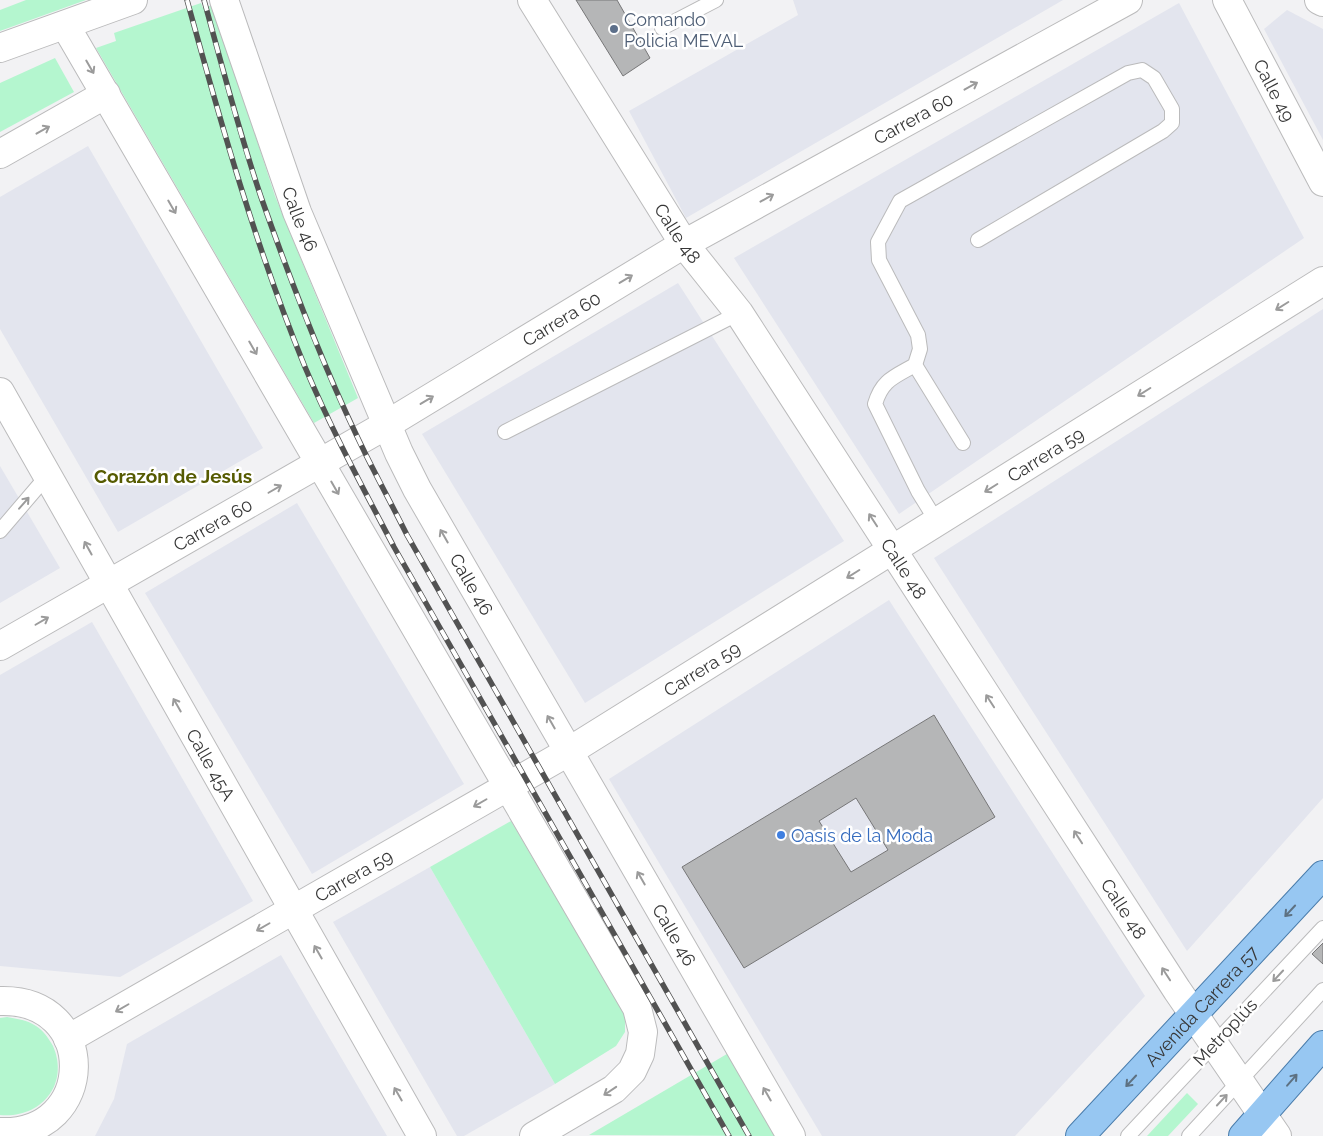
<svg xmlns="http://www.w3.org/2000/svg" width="1323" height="1136" font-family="Raleway,sans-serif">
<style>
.built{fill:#e3e5ee}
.green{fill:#b4f6cf}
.building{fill:#b5b6b7;stroke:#777778;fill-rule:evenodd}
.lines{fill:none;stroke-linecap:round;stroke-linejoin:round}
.service-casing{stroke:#bbbbbc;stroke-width:16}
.minor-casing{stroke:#bbbbbc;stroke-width:30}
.tertiary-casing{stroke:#bbbbbc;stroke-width:30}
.primary-casing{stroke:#497cab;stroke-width:30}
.service{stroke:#fff;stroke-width:14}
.minor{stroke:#fff;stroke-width:28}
.tertiary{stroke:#fff;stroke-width:28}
.primary{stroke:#97c7f2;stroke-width:28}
.rail-casing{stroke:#525252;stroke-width:5.5}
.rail{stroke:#fff;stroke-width:4;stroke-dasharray:11;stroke-linecap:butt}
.oneway{stroke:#9b9b9b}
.oneway2{stroke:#5d7182}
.service-dot{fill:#5c6f8a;stroke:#fff;stroke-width:2}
.shop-dot{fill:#3f7fe0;stroke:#fff;stroke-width:2}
.labels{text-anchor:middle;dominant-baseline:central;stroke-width:5;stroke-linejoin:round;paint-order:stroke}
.service-label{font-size:18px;fill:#4e5e75;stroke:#fff;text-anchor:start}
.street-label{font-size:18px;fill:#373737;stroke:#fff}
.shop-label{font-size:18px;fill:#366cbe;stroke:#fff;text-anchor:start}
.neighbourhood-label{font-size:19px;font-weight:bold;fill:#565b01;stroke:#fff}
</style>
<rect width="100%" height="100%" fill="#f2f2f4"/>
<g class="built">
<polygon points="793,0 1063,0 686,218 629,111 798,15"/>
<polygon points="1179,3 1304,238 899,514 734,258"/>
<polygon points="1287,10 1323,29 1323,140 1264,29"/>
<polygon points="88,146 263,448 118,532 0,329 0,197"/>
<polygon points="678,283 844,541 585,703 422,434"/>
<polygon points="1323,309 1323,798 1187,951 934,558"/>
<polygon points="0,466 60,568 0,603"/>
<polygon points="297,503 464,784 312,874 145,593"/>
<polygon points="889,600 1145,996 1015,1136 822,1136 609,779"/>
<polygon points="92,622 253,901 120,977 0,966 0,675"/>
<polygon points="430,867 555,1084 464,1136 457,1136 333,922"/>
<polygon points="281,955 387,1136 95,1136 114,1099 127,1044"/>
</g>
<g class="green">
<polygon points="26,0 86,0 0,31 0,10"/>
<polygon points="201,3 203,8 213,5 275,196 358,398 314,423 96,48 116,41 114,33"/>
<polygon points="55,58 74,92 0,132 0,83"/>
<polygon points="511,821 625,1015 625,1032 616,1046 555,1084 430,867"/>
<path d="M7,1017C18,1019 27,1020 36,1026C44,1031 49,1039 53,1046C70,1085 40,1119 0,1115V1018Z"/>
<polygon points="732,1051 783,1136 589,1135"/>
<polygon points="1187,1093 1198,1104 1168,1136 1147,1136"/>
</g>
<g class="building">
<polygon points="576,0 617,0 650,58 623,76"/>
<path d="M934,715L995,817L744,968L682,867ZM856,798L888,850L851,872L819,821Z"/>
<polygon points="1323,943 1323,964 1312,954"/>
</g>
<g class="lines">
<g class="service-casing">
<g id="service">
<polyline points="662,28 716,0"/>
<polyline points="915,365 963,443"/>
<polyline points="505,432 739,313"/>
<path d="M937,522L918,491L875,404C882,380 894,377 915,365L920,349L918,335L879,260L878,242L900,201L1128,73L1142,70L1154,78L1172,109V123L1163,131L978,240"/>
<polyline points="0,531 47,476"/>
<polyline points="1128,1136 1323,928"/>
<polyline points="1189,1136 1323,990"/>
</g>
</g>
<g class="minor-casing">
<g id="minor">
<path id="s1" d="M224,0L297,212L399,453L417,489L791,1136"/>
<polyline points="1319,0 1323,2"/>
<polyline points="65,25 637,1008 643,1032 640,1054 632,1071 614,1089 534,1136"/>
<polyline points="0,154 106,94"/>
<path id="s2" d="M0,392L422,1136"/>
<path id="s3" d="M0,646L386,425L684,244L1128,0"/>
<path id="s4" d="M68,1039L568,752L1323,281"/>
</g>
</g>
<g class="tertiary-casing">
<g id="tertiary">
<path id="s5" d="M532,0L684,244L739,313L1177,990L1277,1136"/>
<path id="s6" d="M1227,0L1323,182"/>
<polyline points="0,48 133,0"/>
<path d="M0,1001C100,998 97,1136 0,1132"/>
</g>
</g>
<g class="primary-casing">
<g id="primary">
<path id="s7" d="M1080,1136L1323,875"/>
<polyline points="1243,1136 1323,1045"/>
</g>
</g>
<use href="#service" class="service"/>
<use href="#minor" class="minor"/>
<use href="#tertiary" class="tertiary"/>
<use href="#primary" class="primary"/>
<g class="rail-casing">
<g id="rail">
<path d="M187,0C221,124 256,248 305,367C331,429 363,488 394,547L729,1136"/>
<path d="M204,0C222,66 239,132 261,197C292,285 326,374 367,457C380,483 394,509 407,535L749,1136"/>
</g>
</g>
<use href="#rail" class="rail"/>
</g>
<defs><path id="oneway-shaft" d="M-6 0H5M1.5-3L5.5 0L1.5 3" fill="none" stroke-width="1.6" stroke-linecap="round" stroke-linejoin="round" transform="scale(1.25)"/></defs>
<g class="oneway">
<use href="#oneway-shaft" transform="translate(90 67) rotate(60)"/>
<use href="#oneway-shaft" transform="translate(971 86) rotate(-29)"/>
<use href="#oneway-shaft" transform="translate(43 130) rotate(-29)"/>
<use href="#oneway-shaft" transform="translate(767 198) rotate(-29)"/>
<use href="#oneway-shaft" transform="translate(172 207) rotate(60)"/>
<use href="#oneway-shaft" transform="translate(626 279) rotate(-31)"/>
<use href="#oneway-shaft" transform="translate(1282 306) rotate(148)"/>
<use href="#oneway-shaft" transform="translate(253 348) rotate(60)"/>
<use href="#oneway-shaft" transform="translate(1144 392) rotate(148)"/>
<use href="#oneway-shaft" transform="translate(427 400) rotate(-31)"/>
<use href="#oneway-shaft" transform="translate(335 488) rotate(60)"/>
<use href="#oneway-shaft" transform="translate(991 488) rotate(148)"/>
<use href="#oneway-shaft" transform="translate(275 489) rotate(-30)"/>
<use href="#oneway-shaft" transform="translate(24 503) rotate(-49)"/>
<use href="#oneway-shaft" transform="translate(873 520) rotate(-123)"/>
<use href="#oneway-shaft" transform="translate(444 536) rotate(-120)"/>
<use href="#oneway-shaft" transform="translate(88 548) rotate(-119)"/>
<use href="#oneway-shaft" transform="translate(853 574) rotate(148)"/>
<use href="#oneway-shaft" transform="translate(42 621) rotate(-30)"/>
<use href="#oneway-shaft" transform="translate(990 701) rotate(-123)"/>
<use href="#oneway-shaft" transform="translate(177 705) rotate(-120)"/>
<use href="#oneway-shaft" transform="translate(551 722) rotate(-120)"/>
<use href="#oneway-shaft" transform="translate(480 803) rotate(150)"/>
<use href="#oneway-shaft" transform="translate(1078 837) rotate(-123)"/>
<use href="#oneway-shaft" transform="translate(641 878) rotate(-120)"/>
<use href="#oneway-shaft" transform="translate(263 927) rotate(150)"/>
<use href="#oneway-shaft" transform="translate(318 952) rotate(-120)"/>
<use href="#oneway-shaft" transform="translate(1166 974) rotate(-123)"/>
<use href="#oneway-shaft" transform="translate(1278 976) rotate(133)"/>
<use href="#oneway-shaft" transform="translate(122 1008) rotate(150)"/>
<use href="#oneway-shaft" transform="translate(610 1091) rotate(146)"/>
<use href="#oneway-shaft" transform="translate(398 1094) rotate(-120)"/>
<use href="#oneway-shaft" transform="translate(767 1094) rotate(-120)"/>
<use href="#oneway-shaft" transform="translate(1222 1100) rotate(-47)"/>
</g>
<g class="oneway2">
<use href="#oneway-shaft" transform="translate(1290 911) rotate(133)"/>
<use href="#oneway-shaft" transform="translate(1292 1080) rotate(-49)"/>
<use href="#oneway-shaft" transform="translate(1131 1081) rotate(133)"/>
</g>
<circle class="service-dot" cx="614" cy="29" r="5"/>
<circle class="shop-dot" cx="781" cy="835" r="5"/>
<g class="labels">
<g class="service-label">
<text x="624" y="19">Comando<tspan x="624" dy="21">Policia MEVAL</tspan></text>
</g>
<g class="street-label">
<text stroke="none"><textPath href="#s6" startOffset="102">Calle 49</textPath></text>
<text stroke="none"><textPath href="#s3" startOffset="1055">Carrera 60</textPath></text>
<text stroke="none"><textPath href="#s1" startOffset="232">Calle 46</textPath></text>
<text stroke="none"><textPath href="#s5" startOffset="275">Calle 48</textPath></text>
<text stroke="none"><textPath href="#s3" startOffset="650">Carrera 60</textPath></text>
<text stroke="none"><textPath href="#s4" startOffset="1139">Carrera 59</textPath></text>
<text stroke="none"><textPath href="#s3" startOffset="245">Carrera 60</textPath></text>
<text stroke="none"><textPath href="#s5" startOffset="680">Calle 48</textPath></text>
<text stroke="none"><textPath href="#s1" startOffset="636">Calle 46</textPath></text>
<text stroke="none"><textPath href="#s4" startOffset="734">Carrera 59</textPath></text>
<text stroke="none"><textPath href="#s2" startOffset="428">Calle 45A</textPath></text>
<text stroke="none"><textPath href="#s4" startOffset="329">Carrera 59</textPath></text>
<text stroke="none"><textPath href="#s5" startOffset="1085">Calle 48</textPath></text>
<text stroke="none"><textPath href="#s1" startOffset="1041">Calle 46</textPath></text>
<text stroke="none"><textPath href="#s7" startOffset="178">Avenida Carrera 57</textPath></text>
<text transform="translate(1225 1032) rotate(-47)">Metroplús</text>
</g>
<g class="shop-label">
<text x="791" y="835">Oasis de la Moda</text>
</g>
<g class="neighbourhood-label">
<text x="173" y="476">Corazón de Jesús</text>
</g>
</g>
</svg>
